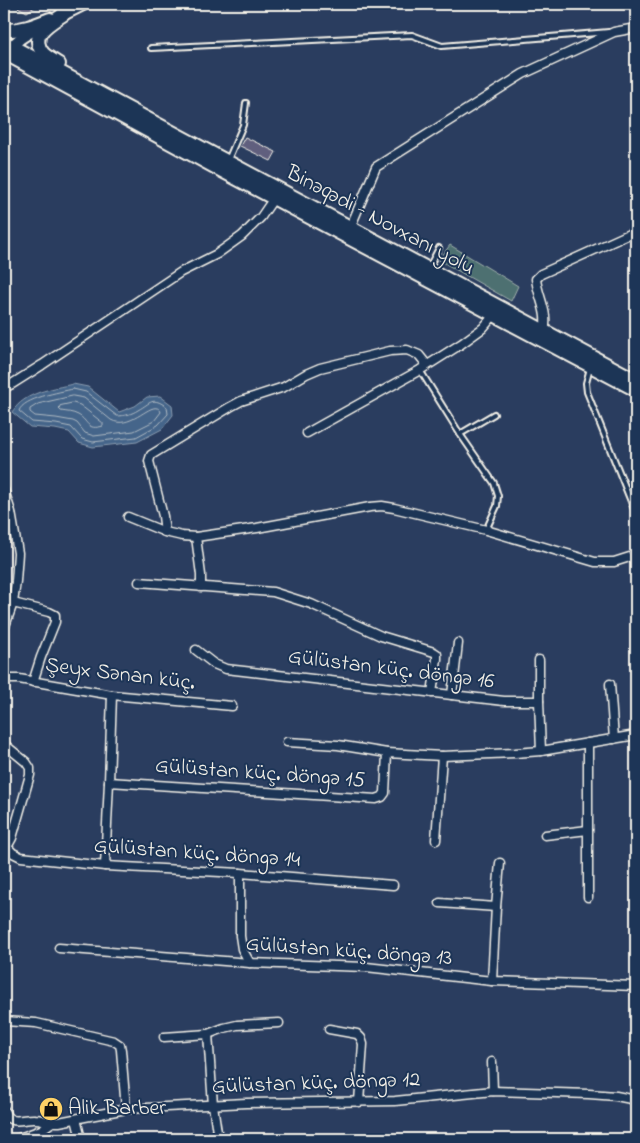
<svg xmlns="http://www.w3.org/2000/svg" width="640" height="1143" font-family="'Indie Flower',sans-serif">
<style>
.green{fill:#4e7071;stroke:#a1b0ac}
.water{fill:#45658a;stroke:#8b9db0}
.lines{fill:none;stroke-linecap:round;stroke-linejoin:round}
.shore{stroke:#aeb9c2;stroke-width:1}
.building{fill:#605e7e;stroke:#f4f1e8}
.service-casing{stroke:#f4f1e8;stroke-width:8}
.minor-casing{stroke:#f4f1e8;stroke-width:11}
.tertiary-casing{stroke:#f4f1e8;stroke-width:14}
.primary-casing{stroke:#f4f1e8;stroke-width:16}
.service{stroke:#1d3557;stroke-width:4}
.minor{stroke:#1d3557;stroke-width:8}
.tertiary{stroke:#1d3557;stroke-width:10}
.primary{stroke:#1d3557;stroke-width:12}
.labels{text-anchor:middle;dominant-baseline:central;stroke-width:4;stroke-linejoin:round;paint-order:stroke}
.street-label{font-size:22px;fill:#f4f1e8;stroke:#1d3557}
.poi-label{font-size:22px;fill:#f4f1e8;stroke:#1d3557;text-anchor:start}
</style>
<rect width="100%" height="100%" fill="#2a3d5f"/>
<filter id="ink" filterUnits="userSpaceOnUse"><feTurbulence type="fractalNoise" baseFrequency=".02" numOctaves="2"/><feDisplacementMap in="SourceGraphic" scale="10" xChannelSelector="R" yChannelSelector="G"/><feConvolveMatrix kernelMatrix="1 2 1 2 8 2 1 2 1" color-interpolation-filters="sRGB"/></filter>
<g filter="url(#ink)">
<polygon class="green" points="450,245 518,286 511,301 439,260"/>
<path class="water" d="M73,384L88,387L119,412L135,406L147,397L160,396L172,405L173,415L162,429L137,442L93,447L79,443L69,432L55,429L30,427L12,412C25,392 51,389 73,384Z"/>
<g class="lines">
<g class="shore">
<path d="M73,389L86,392L117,416C124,416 132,414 138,410C151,403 152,396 167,407L168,414L158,425L136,437L93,442L82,439L71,427L56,424L32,422L19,411C23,398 60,392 73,389Z"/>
<path d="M73,396L84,398L111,420C129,430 148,405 157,408C158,408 159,409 160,410L161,412L154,421L134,431L94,436L85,433L77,423L73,421L56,418L35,416L30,412V409L38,404Z"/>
<path d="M73,403L80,405L103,423V426C86,431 89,421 78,415C73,412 66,412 61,411L59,409L60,406Z"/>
</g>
</g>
<g class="building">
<polygon points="12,4 39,4 27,12"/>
<polygon points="245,137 276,152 271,161 240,146"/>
</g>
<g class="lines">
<g class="service-casing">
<g id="service">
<polyline points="55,4 62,12"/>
<polyline points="151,48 412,35 442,46 609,32"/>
<polyline points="228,160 243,125 246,103"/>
<polyline points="429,267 439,248"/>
<polyline points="590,368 586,383 587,392 636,514"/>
<polyline points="420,370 460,434 494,483 498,496 497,506 486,530"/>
<polyline points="460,434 494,414"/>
</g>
</g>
<g class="minor-casing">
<g id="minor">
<polyline points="350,228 376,167 523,74 614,32 636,28"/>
<path d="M544,331C549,313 538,297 536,279L541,274L636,231"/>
<polyline points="4,388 12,384 42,365 181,272 217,254 242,236 261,217 274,198"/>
<polyline points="307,433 420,370 461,344 483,328 494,315"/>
<polyline points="4,490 11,512 18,553 16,581 13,603 4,629"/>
<polyline points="128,517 165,532 182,536 196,537 257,528 370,507 382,506 394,508 486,530 595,562 614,562 636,555"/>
<polyline points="165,532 163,516 149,461 151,455 230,407 241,401 284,387 306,374 320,368 390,351 407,350 419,355 427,365"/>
<polyline points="196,537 201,575 201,587"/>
<polyline points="139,582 273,592 311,604 381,636 434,652 437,654 437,659 432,693"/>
<polyline points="13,603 49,612 55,615 55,622 41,657 33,682"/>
<polyline points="196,650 214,664 226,669 504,701 539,701 541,751"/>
<polyline points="4,679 19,679 112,695 232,706"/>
<polyline points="610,684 614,739"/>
<polyline points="452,695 458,643"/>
<polyline points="539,701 539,660"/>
<polyline points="287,742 338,745 387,753"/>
<polyline points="4,744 26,762 30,768 30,775 12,838 7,847"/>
<polyline points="109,782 376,799 382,797 385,793 387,753 442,756 515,753 541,751 636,735"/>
<polyline points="545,835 588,830"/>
<polyline points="436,840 442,756"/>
<polyline points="4,844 13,853 21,857 105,866 240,873 393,885"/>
<polyline points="105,866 109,782 112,695"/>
<polyline points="240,873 240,936 242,949 250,963"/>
<polyline points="588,897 588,743"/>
<polyline points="440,903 496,907"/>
<polyline points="59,948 250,963 366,967 492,981 636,986"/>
<polyline points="492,981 496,907 500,863"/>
<polyline points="4,1021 36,1023 114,1041 120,1045 121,1050 126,1109"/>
<polyline points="329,1029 357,1034 361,1038 363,1044 359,1102"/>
<polyline points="208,1034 213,1105 218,1139"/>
<polyline points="164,1037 208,1034 224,1028 237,1025 279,1023"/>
<polyline points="492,1062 493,1091"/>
<path d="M4,1110C9,1127 23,1118 35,1119C44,1119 48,1123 59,1122L126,1109L246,1103L395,1101L493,1091L589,1094L616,1096L636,1100"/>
<polyline points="76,1119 81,1139"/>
<polyline points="17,1139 41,1130 51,1123"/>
</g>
</g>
<g class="tertiary-casing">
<g id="tertiary">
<polyline points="59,17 85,4"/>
<path d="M8,52C16,39 27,34 40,27"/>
</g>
</g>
<g class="primary-casing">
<g id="primary">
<path d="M4,30C20,31 35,25 50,19"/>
<polyline points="4,42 636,380"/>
<polyline points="4,53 222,171 636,390"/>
<path d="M59,64C54,61 47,57 43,53C28,34 51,23 64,14"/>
</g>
</g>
<use href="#service" class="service"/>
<use href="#minor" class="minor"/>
<use href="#tertiary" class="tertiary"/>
<use href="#primary" class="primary"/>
</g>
</g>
<defs>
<g id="shop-disc" transform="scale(1.25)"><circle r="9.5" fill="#ffd166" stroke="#1d3557"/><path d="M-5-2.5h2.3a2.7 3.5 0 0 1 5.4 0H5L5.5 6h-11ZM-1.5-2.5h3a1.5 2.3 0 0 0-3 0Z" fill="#111"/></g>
</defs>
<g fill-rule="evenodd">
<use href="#shop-disc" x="51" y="1109"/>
</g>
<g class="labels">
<g class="street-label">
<text transform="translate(380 221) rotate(28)">Binəqədi - Novxanı yolu</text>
<text transform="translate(391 670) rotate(7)">Gülüstan küç. döngə 16</text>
<text transform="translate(120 675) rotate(7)">Şeyx Sənan küç.</text>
<text transform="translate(260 774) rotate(4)">Gülüstan küç. döngə 15</text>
<text transform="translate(197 854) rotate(4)">Gülüstan küç. döngə 14</text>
<text transform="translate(349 952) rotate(4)">Gülüstan küç. döngə 13</text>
<text transform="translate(316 1084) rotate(-2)">Gülüstan küç. döngə 12</text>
</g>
<g class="poi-label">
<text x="68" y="1109">Alik Barber</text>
</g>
</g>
<rect width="640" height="1143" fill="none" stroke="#1d3557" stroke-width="20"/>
<rect x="10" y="10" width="620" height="1123" fill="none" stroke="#f4f1e8" stroke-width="2" filter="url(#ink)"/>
</svg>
